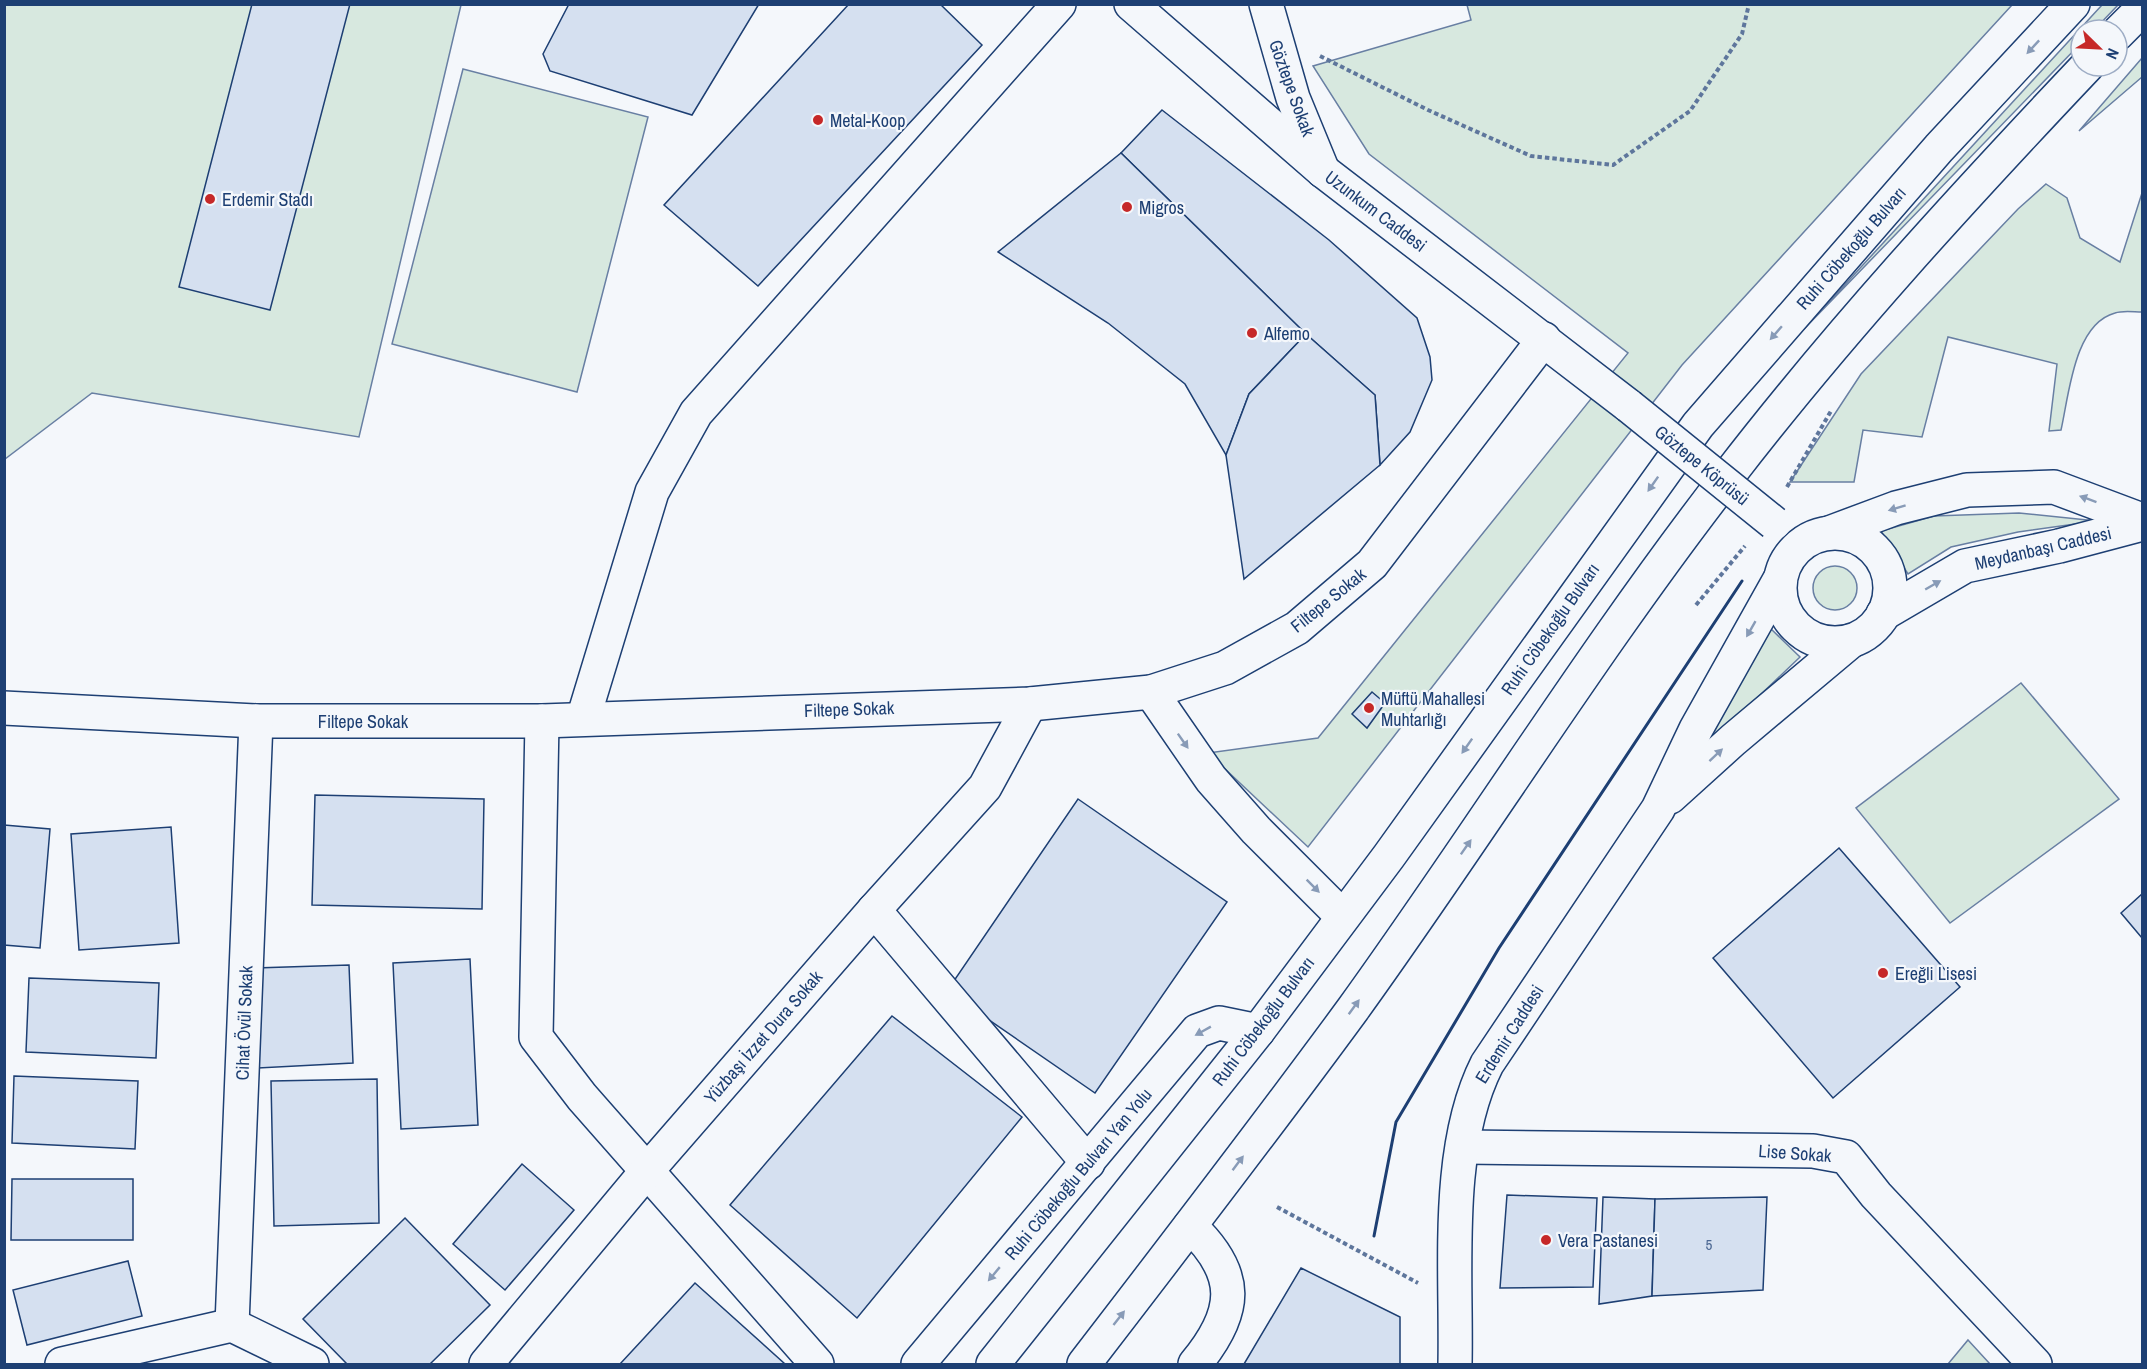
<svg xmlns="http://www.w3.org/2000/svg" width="2147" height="1369" font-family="'Archivo Narrow',sans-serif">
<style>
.green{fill:#d7e8df;stroke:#687fa3;stroke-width:1.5}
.building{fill:#d5e0f0;stroke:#1d3f73;stroke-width:1.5}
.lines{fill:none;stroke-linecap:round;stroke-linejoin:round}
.street-casing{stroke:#1d3f73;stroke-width:36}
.secondary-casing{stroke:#1d3f73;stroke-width:36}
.primary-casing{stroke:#1d3f73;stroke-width:36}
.path{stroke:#5e769c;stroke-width:4;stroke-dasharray:4.5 3;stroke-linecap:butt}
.street{stroke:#f4f7fb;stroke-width:33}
.secondary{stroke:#f4f7fb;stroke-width:33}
.primary{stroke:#f4f7fb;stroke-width:33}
.secondary-bridge-casing{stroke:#1d3f73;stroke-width:36;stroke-linecap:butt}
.secondary-bridge{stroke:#f4f7fb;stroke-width:33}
.wall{stroke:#1d3f73;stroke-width:3}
.oneway{fill:#889bb7}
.poi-dot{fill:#c62828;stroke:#f4f7fb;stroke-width:2}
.labels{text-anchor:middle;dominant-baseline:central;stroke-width:4.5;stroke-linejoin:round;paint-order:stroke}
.number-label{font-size:15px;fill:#4b6792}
.street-label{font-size:18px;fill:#1d3f73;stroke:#f4f7fb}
.poi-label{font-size:18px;fill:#1d3f73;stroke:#f4f7fb;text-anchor:start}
</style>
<rect width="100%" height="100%" fill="#f4f7fb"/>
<g class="green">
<polygon points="4,5 461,5 359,437 92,393 5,459"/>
<polygon points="1467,5 2012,5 1682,365 1308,847 1208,753 1318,738 1628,353 1369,154 1313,66 1471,20"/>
<polygon points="2102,5 2118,5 2094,30 2081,30 2081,43 1804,329"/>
<polygon points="2142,58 2142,77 2079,131"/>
<polygon points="463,69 648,117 577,392 392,344"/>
<path d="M2046,184L2067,198L2080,238L2120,262L2142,193V312C2134,312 2123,310 2115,313C2074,324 2069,395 2061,430L2049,431L2057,364L1948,337L1922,437L1863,430L1854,482H1790L1861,374L2018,209Z"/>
<polygon points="2019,513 2097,521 2018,532 1951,547 1908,574 1881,531 1934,516"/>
<circle cx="1835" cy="588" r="22"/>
<polygon points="1770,628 1800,657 1689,763"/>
<polygon points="2021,683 2119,799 1950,923 1856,808"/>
<polygon points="1968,1340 1990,1364 1948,1364"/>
</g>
<g class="building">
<polygon points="252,4 350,4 270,310 179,287"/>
<polygon points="569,4 759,4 692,115 550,71 543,54"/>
<polygon points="849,4 940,4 982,45 758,286 664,205"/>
<polygon points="1162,110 1329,240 1417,318 1430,357 1432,380 1410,432 1380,465 1375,395 1306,334 1121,153"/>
<polygon points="1121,153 1306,334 1249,394 1226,455 1185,384 1108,323 998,252"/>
<polygon points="1306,334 1375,395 1380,465 1244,579 1226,455 1249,394"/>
<polygon points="1372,692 1385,703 1367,728 1352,714"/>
<polygon points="315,795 484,799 482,909 312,905"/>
<polygon points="1078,799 1227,902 1095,1093 947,991"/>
<polygon points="4,825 50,829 40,948 4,945"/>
<polygon points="171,827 179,943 79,950 71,834"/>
<polygon points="1839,848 1960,987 1833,1098 1713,958"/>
<polygon points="2142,894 2142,938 2121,913"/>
<polygon points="470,959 478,1125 401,1129 393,963"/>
<polygon points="349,965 353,1063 258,1068 255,968"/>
<polygon points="29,978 159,983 156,1058 26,1052"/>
<polygon points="892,1016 1022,1117 857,1318 730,1205"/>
<polygon points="14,1076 138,1081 135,1149 12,1143"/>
<polygon points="377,1079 379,1223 274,1226 271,1081"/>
<polygon points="522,1164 574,1210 505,1290 453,1244"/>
<polygon points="12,1179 133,1179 133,1240 11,1240"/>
<polygon points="1507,1195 1597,1198 1593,1287 1500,1288"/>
<polygon points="1603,1197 1655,1199 1652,1296 1599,1304"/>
<polygon points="1767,1197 1763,1290 1652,1296 1655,1199"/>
<polygon points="405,1218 490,1305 430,1364 347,1364 303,1319"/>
<polygon points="128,1261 142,1316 27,1345 13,1290"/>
<polygon points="1301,1268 1400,1317 1400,1364 1244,1364"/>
<polygon points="695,1283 785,1364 620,1364"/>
</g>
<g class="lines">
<g class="street-casing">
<g id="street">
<polyline points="1266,4 1293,98 1323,171"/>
<polyline points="1151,692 1211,779 1256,830 1342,916"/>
<polyline points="4,708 256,721 542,721 1030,704 1151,692 1225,668 1297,628 1372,564 1544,339"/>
<polyline points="583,719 652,492 696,413 1059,4"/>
<polyline points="542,721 536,1037 582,1097 817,1364"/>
<polyline points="874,910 1088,1163"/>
<polyline points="1464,1147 1813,1151 1846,1157 1876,1195 2035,1364"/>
<path d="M1190,1226C1241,1274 1238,1312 1195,1364"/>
<polyline points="232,1325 256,721"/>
<polyline points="62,1364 232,1325 312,1364"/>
<polyline points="486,1364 646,1172 874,910 985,787 1030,704"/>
<polyline points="918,1364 1197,1031 1219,1023 1258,1031"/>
</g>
</g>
<g class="secondary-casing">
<g id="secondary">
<polyline points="1131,4 1323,171 1629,406"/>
<polyline points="1829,533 1896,508 1967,490 2054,487 2142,520"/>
<circle cx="1835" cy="588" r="55"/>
<polyline points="1883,614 1965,566 2059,546 2142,524"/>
<polyline points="1670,797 1733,740 1851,641"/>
<path d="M1455,1364C1457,1271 1444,1149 1487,1064L1658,809L1696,729L1780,579"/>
</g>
</g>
<g class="primary-casing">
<g id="primary">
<polyline points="2117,34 2142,9"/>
<polyline points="993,1364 1258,1031 1389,856 1698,425 1939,148 2073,4"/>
<path d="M1084,1364C1174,1247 1265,1129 1353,1009C1480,833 1595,647 1728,476C1839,332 1962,198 2087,66"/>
</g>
</g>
<g class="path">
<polyline points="1320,56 1428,110 1531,156 1613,165 1690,111 1742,34 1749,4"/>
<polyline points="1787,487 1831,411"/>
<polyline points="1696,605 1745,546"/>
<polyline points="1277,1207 1418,1283"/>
</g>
<use href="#street" class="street"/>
<use href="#secondary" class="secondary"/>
<use href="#primary" class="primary"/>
<g class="secondary-bridge-casing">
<polyline id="secondary-bridge" points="1629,406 1774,523"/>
</g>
<use href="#secondary-bridge" class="secondary-bridge"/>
<polyline class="wall" points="1374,1236 1396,1122 1499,948 1742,581"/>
</g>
<defs><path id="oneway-solid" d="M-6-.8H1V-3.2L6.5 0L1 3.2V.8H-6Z" transform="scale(1.5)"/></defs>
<g class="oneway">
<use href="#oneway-solid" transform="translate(2033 47) rotate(133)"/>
<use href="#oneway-solid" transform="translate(1776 333) rotate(131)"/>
<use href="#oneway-solid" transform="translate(1653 484) rotate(125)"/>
<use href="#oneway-solid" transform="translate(2088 499) rotate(-160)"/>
<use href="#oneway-solid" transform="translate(1897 508) rotate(163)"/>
<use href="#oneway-solid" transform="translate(1933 585) rotate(-30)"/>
<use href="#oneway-solid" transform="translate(1751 629) rotate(120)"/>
<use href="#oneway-solid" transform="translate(1183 741) rotate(55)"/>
<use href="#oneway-solid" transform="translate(1467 746) rotate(125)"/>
<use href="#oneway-solid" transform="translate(1716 755) rotate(-43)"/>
<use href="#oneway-solid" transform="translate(1466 847) rotate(-55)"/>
<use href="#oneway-solid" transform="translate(1313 886) rotate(45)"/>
<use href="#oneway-solid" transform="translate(1354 1007) rotate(-54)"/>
<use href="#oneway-solid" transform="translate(1203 1031) rotate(151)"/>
<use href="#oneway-solid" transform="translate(1238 1163) rotate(-53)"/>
<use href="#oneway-solid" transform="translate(994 1274) rotate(130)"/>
<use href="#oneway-solid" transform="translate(1119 1318) rotate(-52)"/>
</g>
<g class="poi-dot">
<circle cx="818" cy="120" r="6"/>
<circle cx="210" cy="199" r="6"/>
<circle cx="1127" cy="207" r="6"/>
<circle cx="1252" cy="333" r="6"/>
<circle cx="1369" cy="708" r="6"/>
<circle cx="1883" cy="973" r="6"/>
<circle cx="1546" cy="1240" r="6"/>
</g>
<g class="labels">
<g class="number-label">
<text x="1709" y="1244">5</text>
</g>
<g class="street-label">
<text transform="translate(1292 88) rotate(70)">Göztepe Sokak</text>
<text transform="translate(1376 211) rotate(37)">Uzunkum Caddesi</text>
<text transform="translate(1851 248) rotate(-49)">Ruhi Cöbekoğlu Bulvarı</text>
<text transform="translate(1702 465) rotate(39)">Göztepe Köprüsü</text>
<text transform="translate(2043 548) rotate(-13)">Meydanbaşı Caddesi</text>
<text transform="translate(1328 600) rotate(-39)">Filtepe Sokak</text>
<text transform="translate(1550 629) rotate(-55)">Ruhi Cöbekoğlu Bulvarı</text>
<text transform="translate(849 709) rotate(-2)">Filtepe Sokak</text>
<text x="363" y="721">Filtepe Sokak</text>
<text transform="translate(1263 1021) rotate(-53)">Ruhi Cöbekoğlu Bulvarı</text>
<text transform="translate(244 1023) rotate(-88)">Cihat Övül Sokak</text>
<text transform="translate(1509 1034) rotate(-58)">Erdemir Caddesi</text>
<text transform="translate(763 1037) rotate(-49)">Yüzbaşı İzzet Dura Sokak</text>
<text transform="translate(1795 1153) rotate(4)">Lise Sokak</text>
<text transform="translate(1078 1174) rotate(-50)">Ruhi Cöbekoğlu Bulvarı Yan Yolu</text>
</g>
<g class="poi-label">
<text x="830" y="120">Metal-Koop</text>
<text x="222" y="199">Erdemir Stadı</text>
<text x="1139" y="207">Migros</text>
<text x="1264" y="333">Alfemo</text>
<text x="1381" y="698">Müftü Mahallesi<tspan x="1381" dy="21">Muhtarlığı</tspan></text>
<text x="1895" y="973">Ereğli Lisesi</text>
<text x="1558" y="1240">Vera Pastanesi</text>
</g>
</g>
<rect width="2147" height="1369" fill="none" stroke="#1d3f73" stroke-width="12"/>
<g transform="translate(2099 48) rotate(114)"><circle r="28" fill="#f4f7fb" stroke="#9eadc5" stroke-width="1.5"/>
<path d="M0-4.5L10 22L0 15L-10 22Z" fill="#c62828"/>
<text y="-9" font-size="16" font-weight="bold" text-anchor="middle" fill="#1d3f73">N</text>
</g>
</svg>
